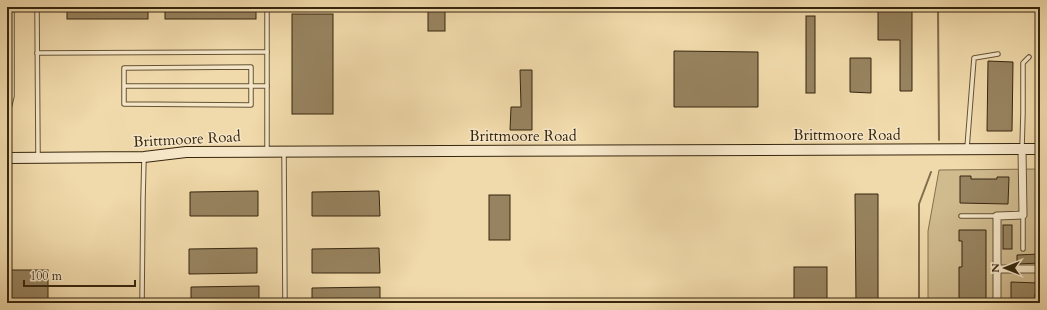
<svg xmlns="http://www.w3.org/2000/svg" width="1047" height="310" font-family="Cardo,serif">
<style>
.green{fill:#d0bb8f;stroke:#83704e}
.lines{fill:none;stroke-linecap:round;stroke-linejoin:round}
.stream{stroke:#806d4c;stroke-width:2}
.building{fill:#97835f;stroke:#36260e}
.lane-casing{stroke:#645335;stroke-width:5.5}
.street-casing{stroke:#645335;stroke-width:9}
.secondary-casing{stroke:#36260e;stroke-width:12}
.lane{stroke:#f5e6c8;stroke-width:3.5}
.street{stroke:#f5e6c8;stroke-width:7}
.secondary{stroke:#f5e6c8;stroke-width:10}
.labels{text-anchor:middle;dominant-baseline:central;stroke-width:3;stroke-linejoin:round;paint-order:stroke}
.street-label{font-size:15px;fill:#36260e;stroke:#f5e6c8}
</style>
<rect width="100%" height="100%" fill="#f0d9aa"/>
<filter id="stains"><feTurbulence type="fractalNoise" baseFrequency=".005" numOctaves="4"/><feColorMatrix values="0 0 0 0 .2 0 0 0 0 .09 0 0 0 0 .02 0 0 0 .5 -.17"/></filter>
<radialGradient id="worn" r=".72"><stop offset=".6" stop-color="#630" stop-opacity="0"/><stop offset="1" stop-color="#630" stop-opacity=".3"/></radialGradient>
<polygon class="green" points="1040,169 1040,303 928,303 928,231 939,170"/>
<g class="lines">
<g class="stream">
<polyline points="938,7 939,140"/>
<polyline points="919,303 919,204 931,172"/>
</g>
</g>
<g class="building">
<rect x="67" y="7" width="81" height="12"/>
<rect x="165" y="7" width="91" height="12"/>
<rect x="428" y="7" width="17" height="24"/>
<polygon points="878,7 912,7 912,91 900,91 900,40 878,40"/>
<rect x="292" y="14" width="41" height="100"/>
<rect x="806" y="16" width="9" height="77"/>
<polygon points="674,51 758,52 758,107 674,107"/>
<polygon points="850,58 871,58 871,93 850,92"/>
<polygon points="988,61 1013,62 1012,131 987,131"/>
<polygon points="520,70 532,70 532,130 510,130 511,107 521,107"/>
<polygon points="960,176 971,176 971,179 997,179 997,177 1009,177 1008,204 960,203"/>
<polygon points="258,191 258,216 190,216 190,192"/>
<polygon points="379,191 380,216 312,216 312,192"/>
<polygon points="855,194 878,194 878,303 856,303"/>
<rect x="489" y="195" width="21" height="45"/>
<rect x="1003" y="225" width="9" height="24"/>
<polygon points="959,230 986,230 986,303 962,303 962,299 959,299 959,267 962,267 962,241 959,241"/>
<polygon points="257,248 257,273 189,274 189,249"/>
<polygon points="379,248 380,273 312,273 312,249"/>
<polygon points="1040,254 1040,263 1017,264 1017,255"/>
<rect x="794" y="267" width="33" height="36"/>
<rect x="7" y="270" width="41" height="33"/>
<polygon points="1011,282 1038,283 1038,294 1035,294 1035,303 1011,303"/>
<polygon points="259,286 259,303 191,303 191,287"/>
<polygon points="380,287 380,303 312,303 312,288"/>
</g>
<g class="lines">
<g class="lane-casing">
<g id="lane">
<polyline points="37,7 38,156"/>
<polyline points="267,7 267,150"/>
<polyline points="37,53 267,52"/>
<polyline points="124,86 124,68 251,67 251,105 124,104 124,86 267,86"/>
<polyline points="967,148 974,58 998,54"/>
<polyline points="1022,148 1023,113 1023,63 1029,57"/>
<polyline points="284,152 285,303"/>
<polyline points="8,157 8,113 12,96 12,7"/>
<polyline points="1023,215 1023,249"/>
<polyline points="961,216 997,216"/>
<polyline points="142,303 143,199 144,158"/>
</g>
</g>
<g class="street-casing">
<g id="street">
<polyline points="1022,149 1023,215 997,216 997,269 1040,269"/>
<polyline points="997,303 997,269"/>
</g>
</g>
<g class="secondary-casing">
<polyline id="secondary" points="7,158 144,157 186,152 1040,149"/>
</g>
<use href="#lane" class="lane"/>
<use href="#street" class="street"/>
<use href="#secondary" class="secondary"/>
</g>
<g class="labels">
<g class="street-label">
<text x="847" y="135">Brittmoore Road</text>
<text x="523" y="136">Brittmoore Road</text>
<text transform="translate(187 139) rotate(-3)">Brittmoore Road</text>
</g>
</g>
<rect width="1047" height="310" fill="none" stroke="#f0d9aa" stroke-width="24"/>
<rect x="8" y="8" width="1031" height="294" fill="none" stroke="#36260e" stroke-width="2"/>
<rect x="12" y="12" width="1023" height="286" fill="none" stroke="#36260e"/>
<g transform="translate(1005 268) rotate(270)" stroke="#f5e6c8" stroke-width="3" paint-order="stroke">
<path d="M0-3L7 15L0 10L-7 15Z" fill="#36260e"/>
<text y="-6" font-size="11" font-weight="bold" text-anchor="middle" fill="#36260e">N</text>
</g>
<path d="M24 280v6h111v-6" fill="none" stroke="#36260e" stroke-width="2"/>
<text x="30" y="280" font-size="12" fill="#36260e" stroke="#f5e6c8" stroke-width="3" paint-order="stroke">100 m</text>
<rect width="100%" height="100%" filter="url(#stains)"/>
<rect width="100%" height="100%" fill="url(#worn)"/>
</svg>
